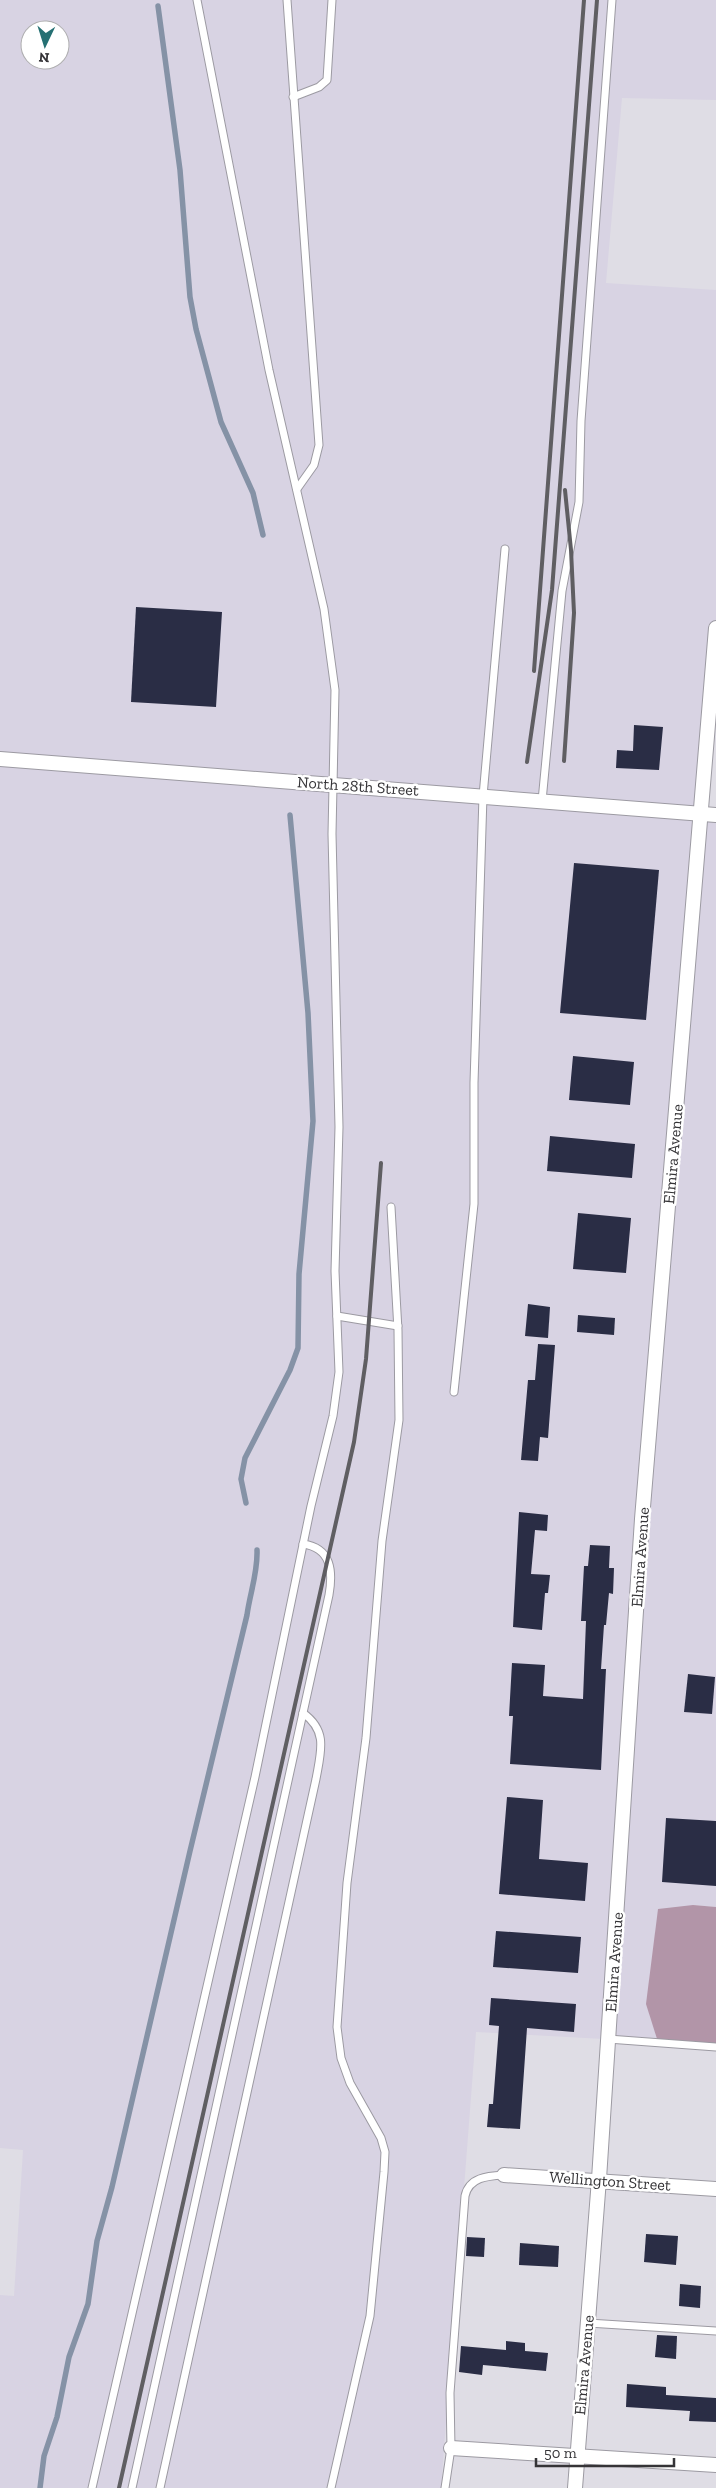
<svg xmlns="http://www.w3.org/2000/svg" width="716" height="2488" font-family="'Zilla Slab',serif">
<style>
.built{fill:#d8d3e3;fill-rule:evenodd}
.forest{fill:#b295a8}
.lines{fill:none;stroke-linecap:round;stroke-linejoin:round}
.stream{stroke:#8592a6;stroke-width:5.5}
.building{fill:#2a2d45}
.service-casing{stroke:#9c9aa2;stroke-width:9}
.minor-casing{stroke:#9c9aa2;stroke-width:16}
.service{stroke:#fff;stroke-width:7}
.minor{stroke:#fff;stroke-width:14}
.rail{stroke:#5f5e62;stroke-width:4}
.labels{text-anchor:middle;dominant-baseline:central;stroke-width:5;stroke-linejoin:round;paint-order:stroke}
.street-label{font-size:16px;fill:#353437;stroke:#fff}
</style>
<rect width="100%" height="100%" fill="#dfdde5"/>
<path class="built" d="M0,0H716V100L622,98L606,283L716,290V628L701,814L716,815V1907L693,1905L658,2042L476,2032L441,2488H0V2295L14,2296L23,2150L0,2148ZM30,30H60V60H30Z"/>
<polygon class="forest" points="693,1905 716,1907 716,2046 658,2042 646,2004 658,1909"/>
<g class="lines">
<g class="stream">
<polyline points="158,6 180,170 190,297 196,329 221,422 253,493 263,535"/>
<polyline points="246,1503 241,1479 245,1458 290,1370 298,1348 299,1274 313,1121 308,1013 290,815"/>
<path d="M40,2488L44,2456L57,2417L69,2357L88,2304L97,2241L112,2187L190,1851L247,1615C250,1593 258,1572 257,1550"/>
</g>
</g>
<g class="building">
<polygon points="136,607 222,612 216,707 131,702"/>
<polygon points="634,725 663,727 659,770 616,768 617,750 633,751"/>
<polygon points="574,863 659,870 646,1020 560,1013"/>
<polygon points="573,1056 634,1062 630,1105 569,1100"/>
<polygon points="550,1136 635,1144 632,1178 547,1171"/>
<polygon points="578,1213 631,1218 626,1273 573,1269"/>
<polygon points="528,1304 550,1307 548,1338 525,1336"/>
<polygon points="578,1315 615,1318 614,1335 577,1332"/>
<polygon points="538,1344 555,1345 548,1438 540,1437 538,1461 521,1460 528,1380 535,1380"/>
<polygon points="519,1512 548,1515 547,1531 535,1530 531,1574 550,1575 548,1593 545,1593 542,1630 513,1627"/>
<polygon points="590,1545 610,1546 609,1568 614,1568 613,1594 609,1593 606,1625 604,1625 601,1669 606,1669 601,1770 510,1764 513,1716 509,1716 512,1663 545,1665 543,1696 583,1699 586,1621 581,1621 584,1566 588,1566"/>
<polygon points="688,1674 715,1677 712,1714 684,1712"/>
<polygon points="507,1797 543,1800 539,1859 588,1863 585,1901 499,1894"/>
<polygon points="666,1818 716,1821 716,1886 662,1882"/>
<polygon points="496,1931 581,1937 578,1973 493,1967"/>
<polygon points="491,1998 576,2004 574,2032 527,2028 520,2129 487,2127 489,2104 493,2104 499,2026 489,2025"/>
<polygon points="646,2234 678,2236 676,2265 644,2262"/>
<polygon points="467,2237 485,2238 484,2257 466,2256"/>
<polygon points="520,2243 559,2246 558,2267 519,2265"/>
<polygon points="680,2284 701,2286 700,2308 679,2306"/>
<polygon points="657,2335 677,2336 676,2359 655,2357"/>
<polygon points="506,2341 525,2343 525,2351 548,2353 546,2371 483,2365 482,2375 459,2372 461,2346 506,2350"/>
<polygon points="627,2384 666,2387 666,2395 716,2398 716,2422 689,2421 690,2411 626,2407"/>
</g>
<g class="lines">
<g class="service-casing">
<g id="service">
<polyline points="287,0 319,445 314,465 297,489"/>
<polyline points="293,97 319,87 327,80 332,0"/>
<polyline points="542,801 562,591 579,502 581,421 612,0"/>
<polyline points="337,1316 398,1326"/>
<polyline points="454,1392 474,1204 474,1083 483,796 505,549"/>
<polyline points="608,2039 716,2047"/>
<polyline points="588,2323 716,2331"/>
<polyline points="92,2488 255,1777 311,1506 333,1416 339,1372 335,1271 339,1127 332,834 335,690 324,609 269,370 197,0"/>
<path d="M132,2488L329,1595C333,1572 332,1548 303,1544"/>
<path d="M160,2488L316,1779C321,1751 328,1731 303,1713"/>
<polyline points="331,2488 370,2316 384,2172 385,2152 381,2138 350,2083 341,2058 337,2027 347,1883 366,1738 382,1541 399,1420 398,1330 391,1207"/>
<path d="M445,2488L451,2448L450,2393L465,2196C469,2177 488,2176 504,2175"/>
</g>
</g>
<g class="minor-casing">
<g id="minor">
<polyline points="0,759 716,815"/>
<polyline points="504,2175 716,2189"/>
<polyline points="451,2448 716,2465"/>
<polyline points="575,2488 599,2179 642,1519 716,628"/>
</g>
</g>
<use href="#service" class="service"/>
<use href="#minor" class="minor"/>
<g class="rail">
<polyline points="534,671 584,0"/>
<polyline points="564,761 574,613 571,550 565,490"/>
<polyline points="527,762 552,590 597,0"/>
<polyline points="119,2488 354,1442 366,1359 381,1163"/>
</g>
</g>
<g class="labels">
<g class="street-label">
<text transform="translate(358 786) rotate(4)">North 28th Street</text>
<text transform="translate(673 1154) rotate(-85)">Elmira Avenue</text>
<text transform="translate(640 1557) rotate(-86)">Elmira Avenue</text>
<text transform="translate(614 1962) rotate(-86)">Elmira Avenue</text>
<text transform="translate(610 2181) rotate(4)">Wellington Street</text>
<text transform="translate(584 2365) rotate(-85)">Elmira Avenue</text>
</g>
</g>
<g transform="translate(45 45) rotate(184)"><circle r="24" fill="#ffffff" stroke="#aeaeaf"/>
<path d="M0-4L9 19L0 12L-9 19Z" fill="#257073"/>
<text y="-8" font-size="14" font-weight="bold" text-anchor="middle" fill="#353437">N</text>
</g>
<path d="M536 2458v8h138v-8" fill="none" stroke="#353437" stroke-width="2.5"/>
<text x="544" y="2458" font-size="15" fill="#353437" stroke="#ffffff" stroke-width="4" paint-order="stroke">50 m</text>
</svg>
